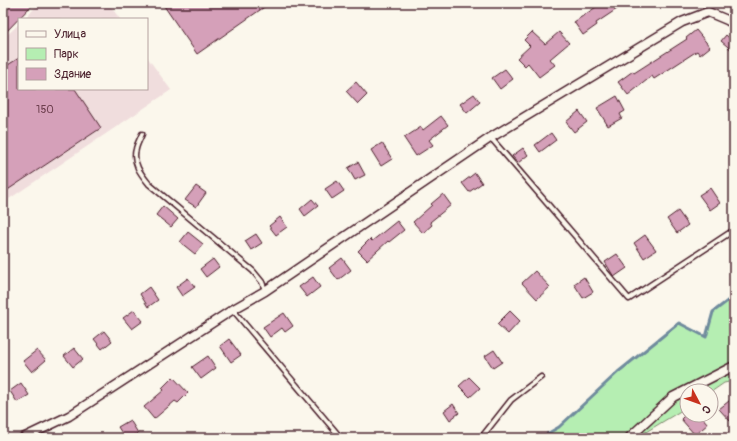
<svg xmlns="http://www.w3.org/2000/svg" width="737" height="441" font-family="Pangolin,sans-serif">
<style>
.built{fill:#f0dddd}
.green{fill:#b5eeb2;stroke:#80866e}
.lines{fill:none;stroke-linecap:round;stroke-linejoin:round}
.stream{stroke:#6f8b9d;stroke-width:3}
.building{fill:#d5a0b9;stroke:#4a1f2b}
.lane-casing{stroke:#4a1f2b;stroke-width:7}
.street-casing{stroke:#4a1f2b;stroke-width:11}
.lane{stroke:#fbf7ec;stroke-width:4}
.street{stroke:#fbf7ec;stroke-width:8}
.labels{text-anchor:middle;dominant-baseline:central;stroke-width:4;stroke-linejoin:round;paint-order:stroke}
.number-label{font-size:11px;fill:#6d3f4e}
</style>
<rect width="100%" height="100%" fill="#fbf7ec"/>
<filter id="ink" filterUnits="userSpaceOnUse"><feTurbulence type="fractalNoise" baseFrequency=".025" numOctaves="2"/><feDisplacementMap in="SourceGraphic" scale="8" xChannelSelector="R" yChannelSelector="G"/><feConvolveMatrix kernelMatrix="1 2 1 2 8 2 1 2 1" color-interpolation-filters="sRGB"/></filter>
<g filter="url(#ink)">
<g class="built">
<polygon points="40,3 108,3 120,19 24,19"/>
<polygon points="19,24 19,58 3,68 3,39"/>
<polygon points="147,57 171,90 3,203 3,193 100,129 75,89 147,89"/>
</g>
<polygon class="green" points="734,296 734,381 724,383 711,392 711,391 687,391 687,407 636,438 540,438 559,427 618,372 679,323 706,337 713,312"/>
<g class="lines">
<polyline class="stream" points="540,438 559,427 618,372 679,323 706,337 713,312 734,296"/>
</g>
<g class="building">
<polygon points="3,3 34,3 3,35"/>
<polygon points="162,3 270,3 197,54"/>
<polygon points="602,3 626,3 596,23 597,25 583,35 574,22"/>
<polygon points="696,30 710,47 700,55 697,51 654,79 652,76 628,95 618,82 633,71 634,73 687,39 686,38"/>
<polygon points="532,32 545,44 559,32 569,43 550,59 555,65 539,77 528,63 525,66 517,58 530,46 524,40"/>
<polygon points="726,35 734,42 734,52 721,41"/>
<polygon points="19,58 19,89 75,89 101,128 3,193 3,68"/>
<polygon points="505,69 513,79 500,89 492,78"/>
<polygon points="356,82 367,95 358,104 346,91"/>
<polygon points="474,94 480,102 467,113 460,104"/>
<polygon points="617,96 625,111 620,114 622,118 608,126 597,108"/>
<polygon points="579,111 587,122 574,132 566,122"/>
<polygon points="441,116 448,125 429,140 433,145 416,156 404,138 421,127 423,130"/>
<polygon points="551,133 556,140 540,152 535,145"/>
<polygon points="382,143 392,159 381,166 371,150"/>
<polygon points="523,148 528,155 518,163 512,156"/>
<polygon points="358,162 365,175 355,180 348,168"/>
<polygon points="475,173 482,183 469,192 462,183"/>
<polygon points="337,181 344,191 332,199 325,189"/>
<polygon points="196,186 206,193 196,207 185,200"/>
<polygon points="710,188 720,203 710,210 699,195"/>
<polygon points="443,194 451,205 430,222 432,225 423,233 413,222 432,205 431,204"/>
<polygon points="312,199 318,206 305,216 300,209"/>
<polygon points="163,206 178,219 171,227 156,215"/>
<polygon points="678,211 688,225 677,233 667,219"/>
<polygon points="280,217 287,227 276,235 269,226"/>
<polygon points="397,221 404,230 389,242 388,241 367,260 358,251 370,239 372,241"/>
<polygon points="188,232 203,244 195,254 180,242"/>
<polygon points="256,234 262,243 251,250 245,241"/>
<polygon points="645,235 656,250 644,258 634,243"/>
<polygon points="617,254 627,268 614,277 605,262"/>
<polygon points="342,258 351,270 338,280 329,268"/>
<polygon points="213,259 219,267 206,277 200,269"/>
<polygon points="535,271 550,287 537,299 522,283"/>
<polygon points="313,277 320,287 307,297 299,287"/>
<polygon points="584,277 593,292 583,298 574,284"/>
<polygon points="188,278 195,287 182,296 176,287"/>
<polygon points="149,287 158,300 148,307 140,294"/>
<polygon points="134,310 143,321 132,329 123,318"/>
<polygon points="510,311 520,321 508,334 497,324"/>
<polygon points="284,313 293,326 285,332 282,328 270,337 263,327"/>
<polygon points="104,331 112,341 102,349 94,339"/>
<polygon points="229,339 241,355 231,362 220,346"/>
<polygon points="74,348 83,359 73,367 64,356"/>
<polygon points="37,350 46,360 32,372 23,361"/>
<polygon points="494,350 502,362 493,368 485,356"/>
<polygon points="208,356 216,368 201,379 192,367"/>
<polygon points="173,377 188,393 178,403 175,401 154,419 144,407 164,390 162,388"/>
<polygon points="469,377 480,388 470,397 459,386"/>
<polygon points="21,383 29,395 17,402 10,391"/>
<polygon points="734,397 734,417 730,421 719,409"/>
<polygon points="453,404 459,413 450,420 444,411"/>
<polygon points="685,415 700,415 708,424 695,435 681,419"/>
<polygon points="130,420 138,433 130,438 125,438 118,427"/>
</g>
<g class="lines">
<g class="lane-casing">
<g id="lane">
<path d="M142,134C140,139 137,144 136,149C132,163 141,174 149,184L253,271L262,282L265,290"/>
<polyline points="491,138 629,299 734,230"/>
<polyline points="233,310 341,438"/>
<polyline points="481,438 511,400 541,377"/>
</g>
</g>
<g class="street-casing">
<g id="street">
<polyline points="23,438 69,416 232,310 265,291 490,138 682,22 708,12 727,20 734,24"/>
<polyline points="629,438 673,397 734,366"/>
</g>
</g>
<use href="#lane" class="lane"/>
<use href="#street" class="street"/>
</g>
</g>
<g class="labels">
<g class="number-label">
<text x="45" y="109">150</text>
</g>
</g>
<rect width="737" height="441" fill="none" stroke="#fbf7ec" stroke-width="16"/>
<rect x="8" y="8" width="721" height="425" fill="none" stroke="#4a1f2b" stroke-width="1.5" filter="url(#ink)"/>
<rect x="18" y="18" width="130" height="72" fill="#fbf7ec" stroke="#b4a19f"/>
<rect x="26" y="31" width="20" height="6" fill="#fbf7ec" stroke="#b4a19f"/>
<text x="54" y="38" font-size="12" fill="#4a1f2b">Улица</text>
<rect x="26" y="48" width="20" height="12" fill="#b5eeb2" stroke="#b4a19f"/>
<text x="54" y="58" font-size="12" fill="#4a1f2b">Парк</text>
<rect x="26" y="68" width="20" height="12" fill="#d5a0b9" stroke="#b4a19f"/>
<text x="54" y="78" font-size="12" fill="#4a1f2b">Здание</text>
<g transform="translate(699 403) rotate(131)"><circle r="19" fill="#fbf7ec" stroke="#b4a19f"/>
<path d="M0-3L7 15L0 10L-7 15Z" fill="#c8321e"/>
<text y="-6" font-size="11" font-weight="bold" text-anchor="middle" fill="#4a1f2b">С</text>
</g>
</svg>
